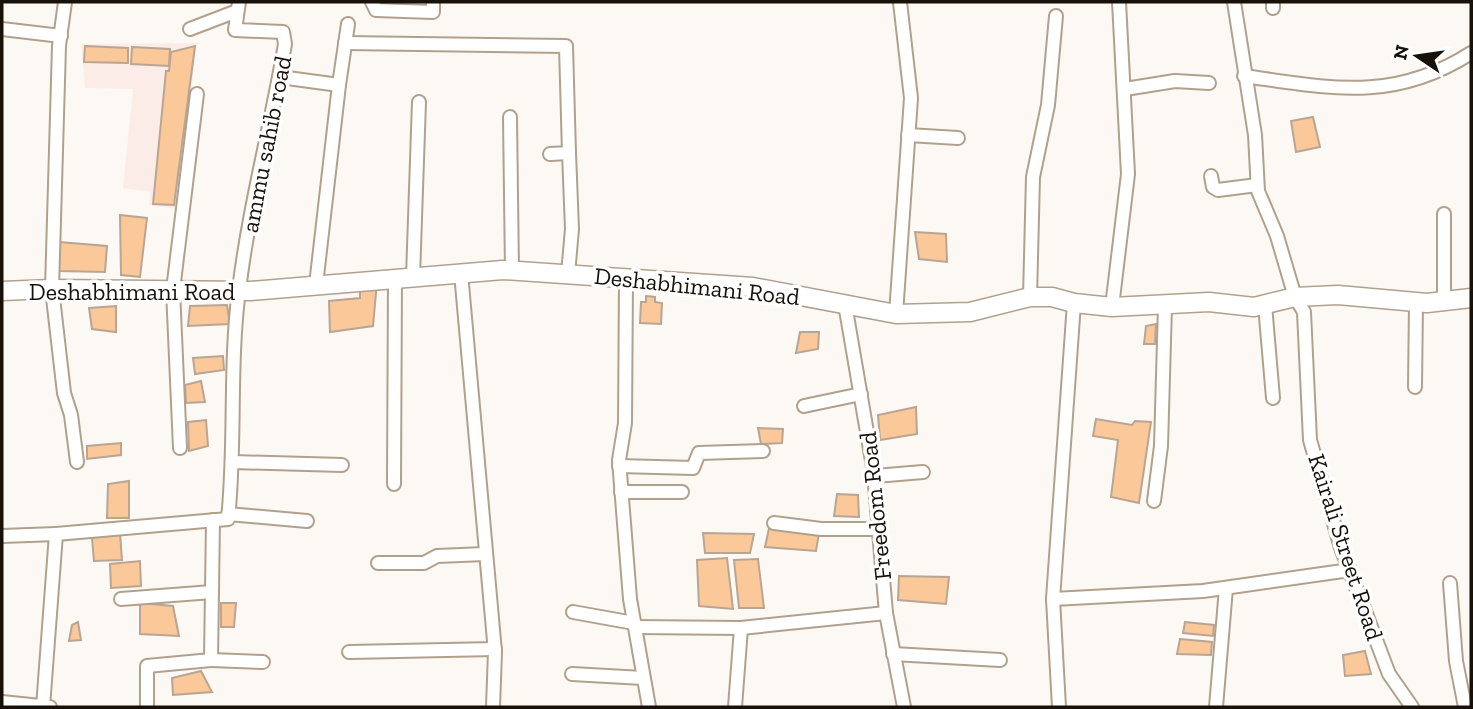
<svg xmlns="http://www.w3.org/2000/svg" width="1473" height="709" font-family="'Zilla Slab',serif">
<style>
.education{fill:#fbece8}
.building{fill:#fbc899;stroke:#b9a593;stroke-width:2}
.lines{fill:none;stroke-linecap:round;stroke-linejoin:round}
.street-casing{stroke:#b1a18c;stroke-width:16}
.secondary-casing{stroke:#b1a18c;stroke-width:21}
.street{stroke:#fff;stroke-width:12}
.secondary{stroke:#fff;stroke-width:18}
.labels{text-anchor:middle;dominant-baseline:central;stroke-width:7;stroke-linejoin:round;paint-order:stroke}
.street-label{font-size:24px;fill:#171109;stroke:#fff}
</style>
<rect width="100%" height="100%" fill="#fcf9f4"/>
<polygon class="education" points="197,43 177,209 149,205 150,192 123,188 133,89 85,88 81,44"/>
<g class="building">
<polygon points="85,46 128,48 128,63 84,62"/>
<polygon points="195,46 174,205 153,204 166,71 169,71 171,52"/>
<polygon points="132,47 170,49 169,66 131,64"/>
<polygon points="1313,117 1320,147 1296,152 1291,121"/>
<polygon points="120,215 147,218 140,277 121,275"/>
<polygon points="915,232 946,234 947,262 919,259"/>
<polygon points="59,242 107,246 105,272 58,271"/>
<polygon points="377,282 373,326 330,332 329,301 360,298 360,285"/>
<polygon points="646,296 655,297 655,302 662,303 661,324 640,323 641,302 646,302"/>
<polygon points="227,305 230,324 188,326 190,306"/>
<polygon points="116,306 116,332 92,329 89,308"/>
<polygon points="1156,324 1155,344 1144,344 1146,326"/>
<polygon points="800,332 819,332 818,349 796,353"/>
<polygon points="223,356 224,370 195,374 193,358"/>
<polygon points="201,381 205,402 186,403 185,385"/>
<polygon points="916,407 917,434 880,440 878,415"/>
<polygon points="1096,419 1132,425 1135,421 1151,422 1139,503 1111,497 1118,440 1093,436"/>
<polygon points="206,420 208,446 189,451 188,422"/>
<polygon points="758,428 783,429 782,443 761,444"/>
<polygon points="121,443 121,455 87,459 87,446"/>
<polygon points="129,481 129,518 107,518 108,484"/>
<polygon points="837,494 858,495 859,517 834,516"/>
<polygon points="769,528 819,533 816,551 765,547"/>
<polygon points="120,533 122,560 94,561 92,538"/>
<polygon points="703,533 754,534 750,553 705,553"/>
<polygon points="727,558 733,609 699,606 697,560"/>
<polygon points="758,559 764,608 739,608 734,560"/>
<polygon points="140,561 141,586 111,588 110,564"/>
<polygon points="899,576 949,577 946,604 898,600"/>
<polygon points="140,603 173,606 179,636 140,634"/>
<polygon points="221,603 236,603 234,627 221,627"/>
<polygon points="78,622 81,640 69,641 72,625"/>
<polygon points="1185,622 1214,625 1213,636 1183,633"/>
<polygon points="1180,639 1212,642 1211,655 1177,654"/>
<polygon points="1365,651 1371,674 1345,676 1343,655"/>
<polygon points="201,671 212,692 173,695 172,678"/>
</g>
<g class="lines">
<g class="street-casing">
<g id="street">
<polyline points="65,2 59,46 52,289 64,393 71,415 77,462"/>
<polyline points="372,2 376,10 433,12 433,2"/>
<polyline points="1234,2 1255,135 1258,191 1277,236 1295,297 1304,312 1310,440 1341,548 1389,674 1412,707"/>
<polyline points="1273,8 1273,2"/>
<polyline points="2,29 61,36"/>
<polyline points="190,29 237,11"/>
<polyline points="345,43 566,46 569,153 550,154"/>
<path d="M1244,76C1330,88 1393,103 1471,53"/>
<polyline points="280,77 339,85 348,24"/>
<polyline points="1125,89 1175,81 1209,83"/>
<polyline points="510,117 512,271"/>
<polyline points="908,135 958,138"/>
<polyline points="1211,176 1213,187 1218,190 1257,185"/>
<polyline points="1444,214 1444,301"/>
<polyline points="461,273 495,652 493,707"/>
<polyline points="568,274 572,229 569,153"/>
<polyline points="413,277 419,102"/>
<polyline points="626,280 625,423 619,460 630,599 649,707"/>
<polyline points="316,285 339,85"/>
<polyline points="1030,297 1033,177 1048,105 1056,16"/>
<polyline points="845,304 874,473 886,613 904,707"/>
<polyline points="1265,305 1273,398"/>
<polyline points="1112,307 1128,174 1119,2"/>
<polyline points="896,314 911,98 900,2"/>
<polyline points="1415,387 1416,302"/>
<polyline points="804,406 861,394"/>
<polyline points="180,448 173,290 197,94"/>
<polyline points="233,462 342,465"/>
<polyline points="619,466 693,468 699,453 763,451"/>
<polyline points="875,476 923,472"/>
<polyline points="394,484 395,278"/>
<polyline points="621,492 682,492"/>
<polyline points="1154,501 1161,446 1165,306"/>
<polyline points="228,514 307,521"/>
<polyline points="774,523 821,529 880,529"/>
<polyline points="2,536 56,534"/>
<polyline points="378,563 424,563 437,556 485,554"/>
<polyline points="1450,583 1456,661 1465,707"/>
<polyline points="121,599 212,592"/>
<polyline points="1053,599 1203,591 1350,570"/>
<polyline points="573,612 634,623"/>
<polyline points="635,627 741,628 886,613"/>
<polyline points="349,652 495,649"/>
<polyline points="893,654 1000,660"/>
<polyline points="211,660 263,662"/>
<polyline points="572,674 643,678"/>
<polyline points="2,702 50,707"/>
<path d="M43,707L56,534L228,519C236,443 229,366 239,290C249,207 271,126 285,44L283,32L235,30L239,2"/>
<polyline points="147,707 147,666 211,660 213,520"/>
<polyline points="735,707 741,628"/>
<polyline points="1059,707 1053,599 1074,303"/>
<polyline points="1216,707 1226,588"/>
</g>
</g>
<g class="secondary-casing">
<polyline id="secondary" points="2,291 52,289 250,291 503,270 753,287 896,314 970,312 1030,297 1052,297 1074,303 1112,307 1209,302 1254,307 1295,297 1338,295 1427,303 1471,298"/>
</g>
<use href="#street" class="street"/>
<use href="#secondary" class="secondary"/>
</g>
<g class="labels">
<g class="street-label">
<text transform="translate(266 144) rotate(-79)">ammu sahib road</text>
<text transform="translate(697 286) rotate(6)">Deshabhimani Road</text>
<text x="132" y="291">Deshabhimani Road</text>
<text transform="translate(875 506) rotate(-96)">Freedom Road</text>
<text transform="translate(1346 547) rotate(72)">Kairali Street Road</text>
</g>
</g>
<rect width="1473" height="709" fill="none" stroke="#171109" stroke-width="7"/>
<g transform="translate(1417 56) rotate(283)" stroke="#ffffff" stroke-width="5" paint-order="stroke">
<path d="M0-5L12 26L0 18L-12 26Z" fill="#171109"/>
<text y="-10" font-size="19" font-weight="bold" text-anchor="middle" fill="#171109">N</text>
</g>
</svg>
